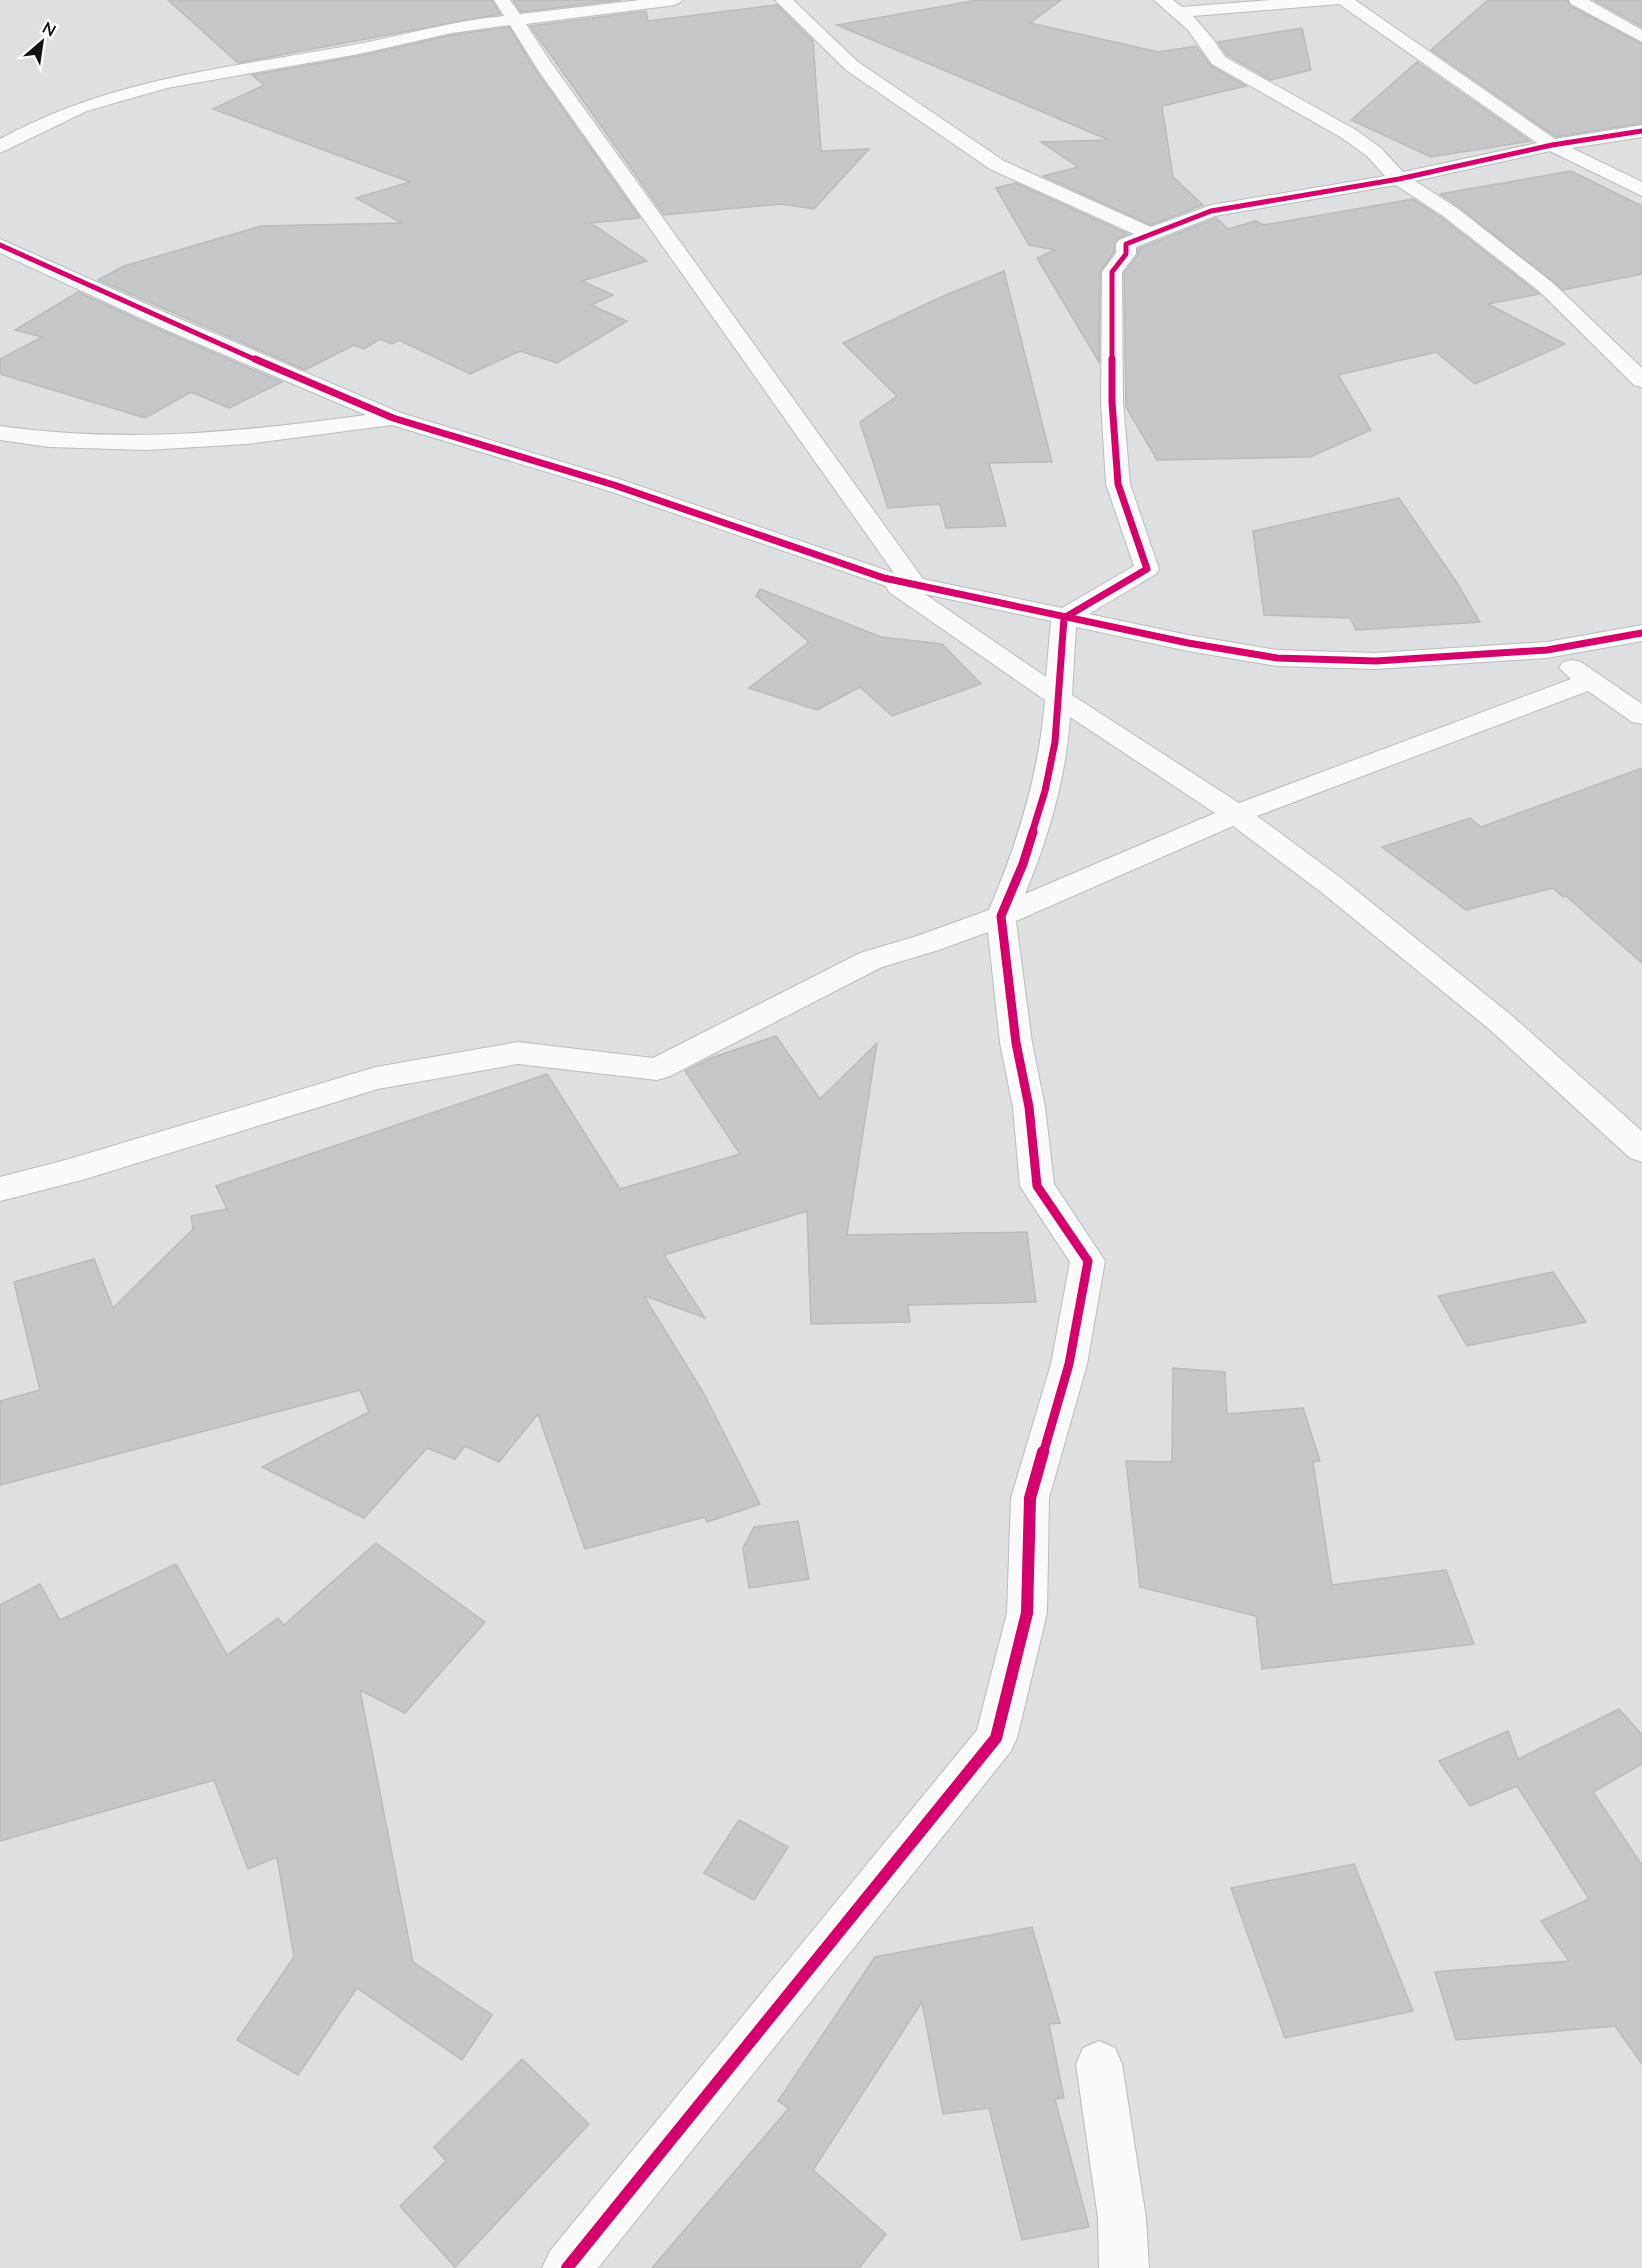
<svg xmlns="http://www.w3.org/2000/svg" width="1642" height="2268" font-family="Lato,sans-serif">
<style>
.building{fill:#c5c7c8;stroke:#b9bbbc;stroke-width:1.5}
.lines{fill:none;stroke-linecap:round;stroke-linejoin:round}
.minor-casing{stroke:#b9bbbd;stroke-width:2}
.minor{fill:#fafafa;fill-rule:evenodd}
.cycleway-far3-casing{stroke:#fff;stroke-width:8}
.cycleway-far2-casing{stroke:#fff;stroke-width:10}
.cycleway-far1-casing{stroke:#fff;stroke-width:13}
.cycleway-casing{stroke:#fff;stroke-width:16}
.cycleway-far3{stroke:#d6006c;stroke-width:5}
.cycleway-far2{stroke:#d6006c;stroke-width:7}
.cycleway-far1{stroke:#d6006c;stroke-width:9}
.cycleway{stroke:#d6006c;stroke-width:12}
</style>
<rect width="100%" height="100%" fill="#dddfe1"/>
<g class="building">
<polygon points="168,0 492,0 500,14 238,63"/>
<polygon points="513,0 621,0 521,12"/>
<polygon points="978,0 1061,0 1030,23 1159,52 1196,46 1211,66 1246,86 1162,106 1173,177 1203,205 1151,225 1043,176 1078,167 1041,142 1109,140 837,25"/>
<polygon points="1488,0 1567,0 1570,6 1642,44 1642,123 1556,137 1431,50"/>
<polygon points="1594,0 1642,0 1642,27"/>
<polygon points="777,5 813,41 821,151 869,149 814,209 781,204 664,215 530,26 646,11 648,21"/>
<polygon points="509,27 536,71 640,218 591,223 647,261 582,281 613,295 591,305 627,321 557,363 520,351 470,374 399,340 392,344 380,339 364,349 354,345 305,370 98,280 124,266 261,226 402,223 356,198 410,182 213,109 264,85 252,75 359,56 452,35"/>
<polygon points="1302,28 1311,70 1271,80 1227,55 1218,42"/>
<polygon points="1417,62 1530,141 1431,157 1351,120"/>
<polygon points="1571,171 1642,206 1642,274 1563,290 1458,206 1440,194"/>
<polygon points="1016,183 1128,234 1118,238 1114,243 1114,252 1100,272 1099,362 1037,258 1055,250 1029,245 996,188"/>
<polygon points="1413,199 1442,218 1539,294 1488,304 1565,344 1475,384 1436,352 1338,375 1371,430 1310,457 1157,460 1126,407 1124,273 1138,255 1138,249 1216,218 1228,229 1256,221 1264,225"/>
<polygon points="1004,271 1052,462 989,463 1006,526 946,528 940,504 888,508 860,422 897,396 843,343 939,298"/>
<polygon points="78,292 163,331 282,382 229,408 191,392 145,418 0,374 0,359 42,337 15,330"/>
<polygon points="1399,498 1457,583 1480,622 1356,630 1350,618 1264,615 1253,531"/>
<polygon points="760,589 881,637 942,644 981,684 892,716 860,687 817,710 749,688 809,642 756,596"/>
<polygon points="1642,768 1642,963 1566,896 1563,897 1553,888 1466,910 1382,847 1470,818 1481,827"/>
<polygon points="776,1036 820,1099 877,1043 847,1235 1027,1232 1036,1302 908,1305 910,1322 811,1324 807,1211 664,1255 705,1318 648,1297 645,1298 703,1392 760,1504 707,1522 705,1517 585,1549 538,1414 499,1462 465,1446 455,1459 427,1448 364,1518 262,1467 369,1412 360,1390 0,1485 0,1401 40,1390 14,1282 94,1259 113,1308 193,1229 191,1216 227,1209 216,1186 547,1074 620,1189 740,1154 685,1071 711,1058"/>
<polygon points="1553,1272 1586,1322 1467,1346 1438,1296"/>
<polygon points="1173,1368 1225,1372 1227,1414 1303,1408 1320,1461 1313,1462 1332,1585 1446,1570 1474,1644 1262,1669 1256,1616 1140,1587 1126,1461 1172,1462"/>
<polygon points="798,1521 809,1579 749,1588 743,1548 754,1527"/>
<polygon points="376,1543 485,1622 405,1713 360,1690 413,1962 492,2015 462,2060 357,1988 298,2075 237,2040 294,1957 277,1857 248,1869 214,1780 0,1841 0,1605 40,1584 60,1620 176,1564 227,1655 278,1618 284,1625"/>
<polygon points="1619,1709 1642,1735 1642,1764 1593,1792 1642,1865 1642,2064 1615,2026 1456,2040 1435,1972 1569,1961 1541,1921 1589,1899 1517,1786 1470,1806 1439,1761 1508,1731 1518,1759"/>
<polygon points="739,1820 788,1847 754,1900 704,1873"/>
<polygon points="1354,1864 1413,2011 1285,2038 1231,1888"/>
<polygon points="1032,1927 1060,2023 1049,2024 1064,2098 1055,2099 1089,2227 1022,2240 989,2108 943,2114 922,2002 813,2170 886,2234 859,2268 652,2268 789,2108 778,2101 875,1957"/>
<polygon points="522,2059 589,2124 455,2267 400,2206 446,2161 434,2147"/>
</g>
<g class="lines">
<g class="minor-casing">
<g id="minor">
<path d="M494,0H510L520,14L640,0H683L675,5L526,24L552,64L923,579L1062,608L1134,566L1106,484L1101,402L1102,272L1116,253V244L1119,240L1134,234L990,169L846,70L775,0H793L858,62L1004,161L1151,227L1211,205L1385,176L1367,156L1342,138L1212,64L1188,30L1154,0H1173L1182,7L1271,0H1355L1555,139L1642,125V137L1572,148L1642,182V196L1550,151L1415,181L1457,208L1553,283L1642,368V387L1634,385L1539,291L1443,216L1396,185L1215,216L1136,247V254L1122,272L1123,402L1130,484L1159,569L1156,574L1089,614L1188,635L1277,650L1376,653L1547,642L1642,625V641L1547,658L1376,669L1277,666L1188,651L1076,627L1072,695L1239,803L1571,679L1559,668L1563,662L1572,660L1581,662L1642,704V724L1632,722L1588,691L1257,816L1341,878L1511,1015L1642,1131V1162L1630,1158L1489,1029L1321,892L1233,826L1016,921L1032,1043L1045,1107L1054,1184L1105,1261L1087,1364L1049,1498L1047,1613L1017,1738L1011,1751L598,2268H542L550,2251L977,1730L1007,1613L1011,1498L1051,1364L1070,1262L1020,1186L1013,1107L1000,1043L988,932L939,950L882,967L668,1077L657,1080L518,1064L378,1089L82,1180L0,1201V1177L69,1159L376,1067L518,1042L653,1058L860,953L917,936L989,910C1018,842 1039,774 1045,700L889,592L886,586L606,490L392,425L246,444L147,450L49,447L0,440V426C127,444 241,432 366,415L164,329L0,253V239L180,319L401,413L622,480L894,573L538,70L510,25L452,33L359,54L167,88L87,111L0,153V139C112,78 224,69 347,46C399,37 450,21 504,16ZM1339,4L1537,143L1403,172L1381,148L1356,130L1225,57L1213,39L1193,16ZM925,594L1051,621L1046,677ZM1070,717L1215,813L1025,894C1048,839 1066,778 1070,717Z"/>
<polygon points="1569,0 1589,0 1642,30 1642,42 1571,4"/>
<polygon points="1099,2041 1115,2048 1122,2064 1146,2218 1149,2268 1099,2268 1098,2218 1076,2064 1083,2048"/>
</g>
</g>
<use href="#minor" class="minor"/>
<g class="cycleway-far3-casing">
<g id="cycleway-far3">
<polyline points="0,245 258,361"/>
<polyline points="1112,361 1112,272 1126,254 1126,244 1211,211 1399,179 1552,145 1642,131"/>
</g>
</g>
<g class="cycleway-far2-casing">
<g id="cycleway-far2">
<polyline points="255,359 393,418 614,485 884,578 1188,643 1277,658 1376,661 1547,650 1642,633"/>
<polyline points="1032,833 1045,791 1055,742 1064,618 1147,569 1118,484 1112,402 1112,359"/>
</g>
</g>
<g class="cycleway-far1-casing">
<polyline id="cycleway-far1" points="1033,832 1023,864 1001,916 1016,1043 1029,1107 1037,1186 1088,1261 1069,1364 1043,1454"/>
</g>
<g class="cycleway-casing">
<polyline id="cycleway" points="567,2268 996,1738 1027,1613 1030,1498 1043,1452"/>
</g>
<use href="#cycleway-far3" class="cycleway-far3"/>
<use href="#cycleway-far2" class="cycleway-far2"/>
<use href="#cycleway-far1" class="cycleway-far1"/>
<use href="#cycleway" class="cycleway"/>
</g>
<g transform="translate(42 42) rotate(29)" stroke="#ffffff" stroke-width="4.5" paint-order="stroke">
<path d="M0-4.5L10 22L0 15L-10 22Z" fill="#101213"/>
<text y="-9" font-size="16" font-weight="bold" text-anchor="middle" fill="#101213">N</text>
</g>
</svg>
